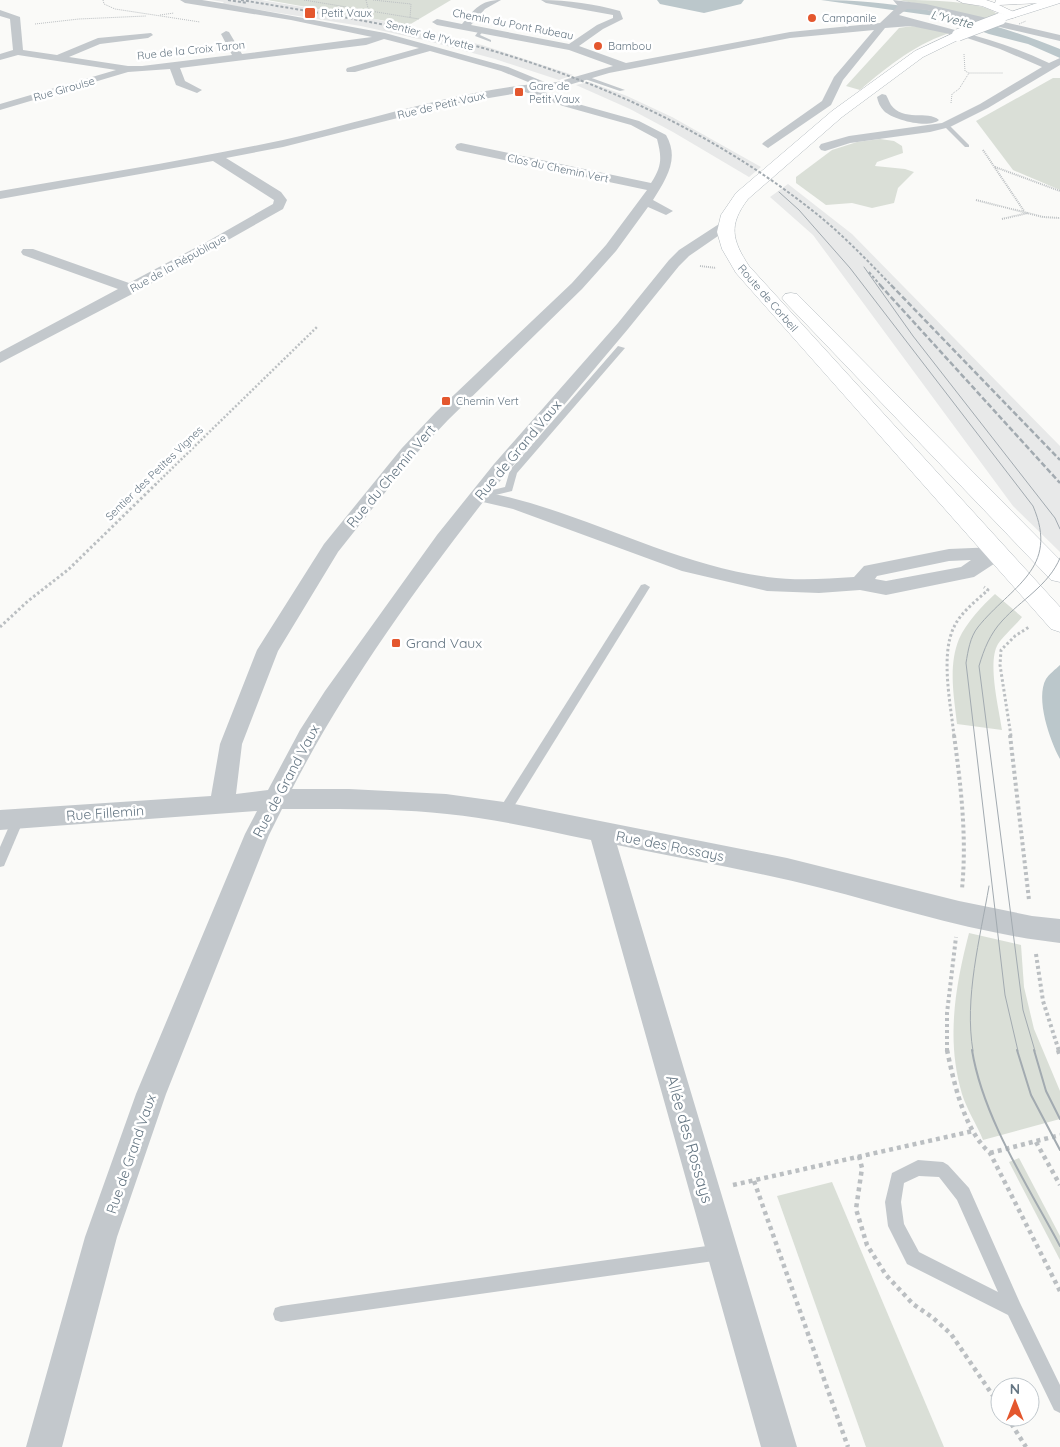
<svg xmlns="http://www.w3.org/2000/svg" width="1060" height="1447" font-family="Quicksand,sans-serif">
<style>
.built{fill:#e8e9e9}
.green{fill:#dadfd7}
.water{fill:#bbc7cb}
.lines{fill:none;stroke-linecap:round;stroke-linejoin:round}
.river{fill:#bbc7cb;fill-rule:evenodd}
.secondary-casing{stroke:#b3babf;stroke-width:1}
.motorway-casing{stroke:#b4b9bd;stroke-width:1}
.path-far5{stroke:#bbbfc2;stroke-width:1;stroke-dasharray:1 1;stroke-linecap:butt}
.path-far4{stroke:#bbbfc2;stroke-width:2;stroke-dasharray:1 1;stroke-linecap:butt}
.path-far3{stroke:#bbbfc2;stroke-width:2.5;stroke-dasharray:2 2;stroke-linecap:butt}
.path-far2{stroke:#bbbfc2;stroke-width:3;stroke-dasharray:2.5 2.5;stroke-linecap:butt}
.path-far1{stroke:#bbbfc2;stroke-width:4;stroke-dasharray:3 3;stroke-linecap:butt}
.path{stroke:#bbbfc2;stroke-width:4.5;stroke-dasharray:4 4;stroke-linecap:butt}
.service{fill:#c3c8cc;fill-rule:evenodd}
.minor{fill:#c3c8cc;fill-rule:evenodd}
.secondary{fill:#fff;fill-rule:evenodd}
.motorway{fill:#fff;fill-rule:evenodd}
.tram-far1{stroke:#a2aab0;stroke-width:1}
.tram{stroke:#a2aab0;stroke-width:2}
.rail-far1{stroke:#a2aab0;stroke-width:2;stroke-dasharray:3 2;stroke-linecap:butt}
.rail{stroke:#a2aab0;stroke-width:2.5;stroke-dasharray:5.5 2.5;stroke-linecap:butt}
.secondary-bridge-casing{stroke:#b3babf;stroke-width:13;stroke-linecap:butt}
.path-bridge{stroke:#bbbfc2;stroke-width:1;stroke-dasharray:1 1;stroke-linecap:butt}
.secondary-bridge{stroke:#fff;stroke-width:12}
.poi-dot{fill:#e4572e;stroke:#fff;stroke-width:2}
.labels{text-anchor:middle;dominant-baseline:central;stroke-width:5;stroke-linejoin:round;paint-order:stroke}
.far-poi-label{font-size:11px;fill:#657683;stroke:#fff;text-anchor:start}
.far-street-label{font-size:11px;fill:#657683;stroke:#fff}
.far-water-label{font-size:12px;font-style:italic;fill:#60757c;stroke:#fff}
.street-label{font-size:14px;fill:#657683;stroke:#fff}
.poi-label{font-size:14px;fill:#657683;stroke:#fff;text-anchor:start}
.near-street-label{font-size:16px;fill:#657683;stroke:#fff}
</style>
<rect width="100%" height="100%" fill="#fafaf8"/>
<g class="built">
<polygon points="211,0 261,0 375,19 482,45 573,75 559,80 495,59 428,41 361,26 222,4 224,2"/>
<polygon points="589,82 627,96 672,117 761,167 749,177 673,132 630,109 576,85"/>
<polygon points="788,184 852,234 1060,446 1060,552 1013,506 813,235 770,197"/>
</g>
<g class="green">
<polygon points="267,0 451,0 409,25"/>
<path d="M899,0C921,0 982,0 997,14L988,19Z"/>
<path d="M912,26L953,32C918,42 888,66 860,90L846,86L899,28Z"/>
<polygon points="1053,78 1060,78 1060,190 1013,170 976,121"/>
<polygon points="880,139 894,141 902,146 903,153 877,162 875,166 905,169 914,172 898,188 894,203 872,208 852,203 826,205 796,183 796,177 832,150 857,142"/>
<path d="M995,594L1022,617C1015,626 1004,635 998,644C987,662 999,709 1002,730L957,724C954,697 948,666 959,639C966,623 982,606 995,594Z"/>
<path d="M969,933L1021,945L1024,987L1034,1029L1060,1091V1119L983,1140C977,1125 967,1110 962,1094C946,1040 955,987 969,933Z"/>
<polygon points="1019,1158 1060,1236 1060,1260 1009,1162"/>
<polygon points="832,1182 944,1447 866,1447 777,1196"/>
</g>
<g class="water">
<path d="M821,0C902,0 984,18 1060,49V58L1028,44L989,34L942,17Z"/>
<path d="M1060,665V759C1050,741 1035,698 1046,679C1049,674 1056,669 1060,665Z"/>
</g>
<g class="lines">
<polygon class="river" points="657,0 744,0 741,4 704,13 660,4"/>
<g class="secondary-casing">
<g id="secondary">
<polygon points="1046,0 1060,0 1060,3 1000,22 994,19 996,17"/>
<path d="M958,31L964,35L962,38L923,57L842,117L748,199C728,225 732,240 749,266L1060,607V632L1051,629L736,273L722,249L717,232L721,215L736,193L832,111L915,51Z"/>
<polygon points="791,293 797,294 1060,560 1060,582 1051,580 785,302 782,298 785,294"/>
</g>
</g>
<g class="motorway-casing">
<polygon id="motorway" points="957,0 986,0 995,3 996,0 1060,0 1060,2 999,5 1016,13 1018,15 1016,17 1012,18 982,6 963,3"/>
</g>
<g class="path-far5">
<polyline points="103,0 104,4 115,9 200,22"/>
<polyline points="304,0 419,19"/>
<polyline points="366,0 369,12"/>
<polyline points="373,0 411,4 410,18"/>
<polyline points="160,15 174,13"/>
<polyline points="35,24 79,19 146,16"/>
<polyline points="964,54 965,71 969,73 1003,73"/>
<polyline points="951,103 952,94 959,89 969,73"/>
</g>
<g class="path-far4">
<polyline points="983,150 1024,211"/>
<polyline points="995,167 1060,191"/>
<polyline points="976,200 1043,217 1060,218"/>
<polyline points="1002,219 1028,213"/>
<polyline points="700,266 716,268"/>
</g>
<polyline class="path-far3" points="155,485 317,327"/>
<g class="path-far2">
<polyline points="0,627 28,601 69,569 156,484"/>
<path d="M954,736C951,706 940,655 954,627C961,612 976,601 988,590L984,587"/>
<polyline points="1011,736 1000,665 1001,650 1015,636 1029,627"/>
</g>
<g class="path-far1">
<path d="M954,735C961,787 967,837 962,889"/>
<polyline points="1010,735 1029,900"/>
<polyline points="1036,954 1043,1001 1059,1051"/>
<polyline points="947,1051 947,1013 956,937"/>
</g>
<g class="path">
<path d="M947,1050C954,1083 964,1130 990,1153L1060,1291"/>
<polyline points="1058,1050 1060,1056"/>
<polyline points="1036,1142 1060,1185"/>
<polyline points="990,1153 1060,1135"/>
<polyline points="859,1156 862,1168 856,1209 867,1245 886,1275 913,1304 932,1317 951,1334 1000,1406"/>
<polyline points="754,1181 848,1447"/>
<polyline points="733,1185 973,1131"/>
<polyline points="1007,1417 1026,1447"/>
</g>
<g class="service">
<polygon points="480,29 484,30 480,35 491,40 491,42 475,36"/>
<polygon points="582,76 586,76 625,90 620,91 582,78"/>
<polygon points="944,124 948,124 969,145 969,147 965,147 944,126"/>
<polygon points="618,346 625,348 517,473 512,491 479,499 476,498 476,494 505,487 510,470"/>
<polygon points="645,584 650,587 508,816 504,817 500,816 498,812 500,808 641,585"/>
<polygon points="18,814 22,815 24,819 4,866 0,867 0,847 14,815"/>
<path d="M918,1160L943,1162L948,1165L969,1188L1020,1303L1060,1385V1413L1054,1410L1008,1315L907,1264L888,1226L885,1202L892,1173ZM919,1176L939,1177L957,1200L998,1292L919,1252L904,1224L901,1202L904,1183Z"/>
<polygon points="721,1244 727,1246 729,1252 727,1258 721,1260 281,1322 275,1320 273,1314 275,1308 281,1306"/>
</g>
<g class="minor">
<path d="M180,0H202L221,3L385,33L508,67L547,83L557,82L613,66L569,50L437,25L432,22L437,19L462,24C475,9 480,0 501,0L485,9L471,25L569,44L597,25L613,18V15L546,3L541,0C569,0 594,4 620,11L623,19L603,29L579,46L626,63L790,32L880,23L898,6L893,0L926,4L1060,35V41L926,10L907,9L899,15C952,30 999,39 1049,63L1060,58V65L988,108L950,127L930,132L850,143L825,151L821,150L819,147L821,144L849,136L942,123L980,104L1042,67L1000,49L964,37L911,26L885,28L843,80L831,105L768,148L762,144L764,142L822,101L834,77L874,30L790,38L609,73L562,87L540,90L571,102L639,121L666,135C680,159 666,179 653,200L673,211L666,215L648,207L616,251L582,289L448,420L414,456L338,552L278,651L242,744L236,794L268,790L300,730L325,691L437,535L494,464L618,323L669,260L679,250L719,224H729L731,227L689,256L679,266L628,329L490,493C584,512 671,564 767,577C796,581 826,579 854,577L864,566L949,549L996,547L1003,548L1006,553L1003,558L974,577L886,595L860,590L819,593L767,591L682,571L513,509L483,502C413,592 344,688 292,789H349L446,794L504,802L787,858L959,901L1032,916L1060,919V943C979,934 899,908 821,888C753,871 685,859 617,845L797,1447H761L591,840C543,830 496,819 447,814C393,808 337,809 282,809L269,835L166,1094L117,1237L62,1447H26L85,1237L136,1094L245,834L257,811L0,830V810L211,796L220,744L257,650L324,544L402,448L436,412L572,283L606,245L647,190L461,151L457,150L455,147L457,144L461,143L651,183C662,166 662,158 657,139L631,125L563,106L525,92L453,104L283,147L226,158L281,192L287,200L283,209L136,292L0,363V352L118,289L23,255L21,252L23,249H33L129,283L210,240L273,204L274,200L213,161L0,199V191C94,175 189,160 283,140C366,121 448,93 533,84L501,71L430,51L355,72H347L346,70L347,68L419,48L384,39L366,45L180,68L185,81L202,90L197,93L176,85L170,69L128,72L0,110V104L116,70L18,55L0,60V54L13,50L10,19L0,16V10L20,17L23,50L57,55L98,38L151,33L153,35L148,38L100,44L69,57L128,66H142L232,55L221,34L226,31L229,32L242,54L372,37L291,20L185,3ZM971,560L961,567L886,581L875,579L877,576L949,561Z"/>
<path d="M882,94L886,95C888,98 889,102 891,105C903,122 928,110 939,120C929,129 893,120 884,111C880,107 878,102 877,97Z"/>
</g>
<use href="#secondary" class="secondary"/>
<use href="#motorway" class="motorway"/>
<g class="tram-far1">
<path d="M779,192L799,210L850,268L1033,506C1060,569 1011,586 978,627C970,637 968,651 966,663L1005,995L1018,1051"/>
<polyline points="864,267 913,336 1055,518 1060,529"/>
<path d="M973,1051C964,998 980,939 989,886"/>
<path d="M1035,1051L1023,1010L979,666C984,649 990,634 1002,621C1021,600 1049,585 1060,558"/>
</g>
<g class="tram">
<path d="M972,1050C983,1118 1028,1186 1060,1246"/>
<polyline points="1017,1050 1031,1095 1060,1150"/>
<polyline points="1034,1050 1046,1091 1060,1119"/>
</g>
<g class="rail-far1">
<polyline points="228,0 247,3"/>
<path d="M241,0C313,12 386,23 457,41C585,74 708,128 813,211C841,233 867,260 892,286"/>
<polyline points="869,272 881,286"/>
</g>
<g class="rail">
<polyline points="880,285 1060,483"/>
<polyline points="891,285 1060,460"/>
</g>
<g class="secondary-bridge-casing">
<polyline id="secondary-bridge" points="958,35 1000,19"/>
</g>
<polyline class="path-bridge" points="1019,24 1026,21"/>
<use href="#secondary-bridge" class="secondary-bridge"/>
</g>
<g class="poi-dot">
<rect x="304" y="7" width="12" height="12" rx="2.5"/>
<circle cx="812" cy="18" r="5"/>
<circle cx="598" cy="46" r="5"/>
<rect x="514" y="87" width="10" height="10" rx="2.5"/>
<rect x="441" y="396" width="10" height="10" rx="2.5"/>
<rect x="391" y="638" width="10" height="10" rx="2.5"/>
</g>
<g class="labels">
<g class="far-poi-label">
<text x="321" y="13">Petit Vaux</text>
<text x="822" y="18">Campanile</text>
<text x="608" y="46">Bambou</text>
<text x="529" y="86">Gare de<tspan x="529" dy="13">Petit Vaux</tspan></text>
<text x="456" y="401">Chemin Vert</text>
</g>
<g class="far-street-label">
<text transform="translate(513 24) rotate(11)">Chemin du Pont Rubeau</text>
<text transform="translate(430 35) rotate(15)">Sentier de l'Yvette</text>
<text transform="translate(191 50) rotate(-6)">Rue de la Croix Taron</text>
<text transform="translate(64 89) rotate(-16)">Rue Girouise</text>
<text transform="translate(441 105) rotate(-13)">Rue de Petit Vaux</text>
<text transform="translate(558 168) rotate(12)">Clos du Chemin Vert</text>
<text transform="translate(178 263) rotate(-29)">Rue de la République</text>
<text transform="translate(768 298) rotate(49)">Route de Corbeil</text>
<text transform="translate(154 473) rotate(-44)">Sentier des Petites Vignes</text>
</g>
<g class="far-water-label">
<text transform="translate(952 19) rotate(14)">L'Yvette</text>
</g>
<g class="street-label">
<text transform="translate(518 450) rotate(-50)">Rue de Grand Vaux</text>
<text transform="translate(391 476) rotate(-50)">Rue du Chemin Vert</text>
<text transform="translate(286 781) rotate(-62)">Rue de Grand Vaux</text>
<text transform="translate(105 813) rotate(-4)">Rue Fillemin</text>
<text transform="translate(670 846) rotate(11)">Rue des Rossays</text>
<text transform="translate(131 1154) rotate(-71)">Rue de Grand Vaux</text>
</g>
<g class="poi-label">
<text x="406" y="643">Grand Vaux</text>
</g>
<g class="near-street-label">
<text transform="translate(690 1139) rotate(74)">Allée des Rossays</text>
</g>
</g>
<g transform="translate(1015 1402)"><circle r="24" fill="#ffffff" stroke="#c1c8cd"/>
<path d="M0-4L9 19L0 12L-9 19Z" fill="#e4572e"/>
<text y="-8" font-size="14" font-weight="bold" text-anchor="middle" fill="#657683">N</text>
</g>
</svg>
